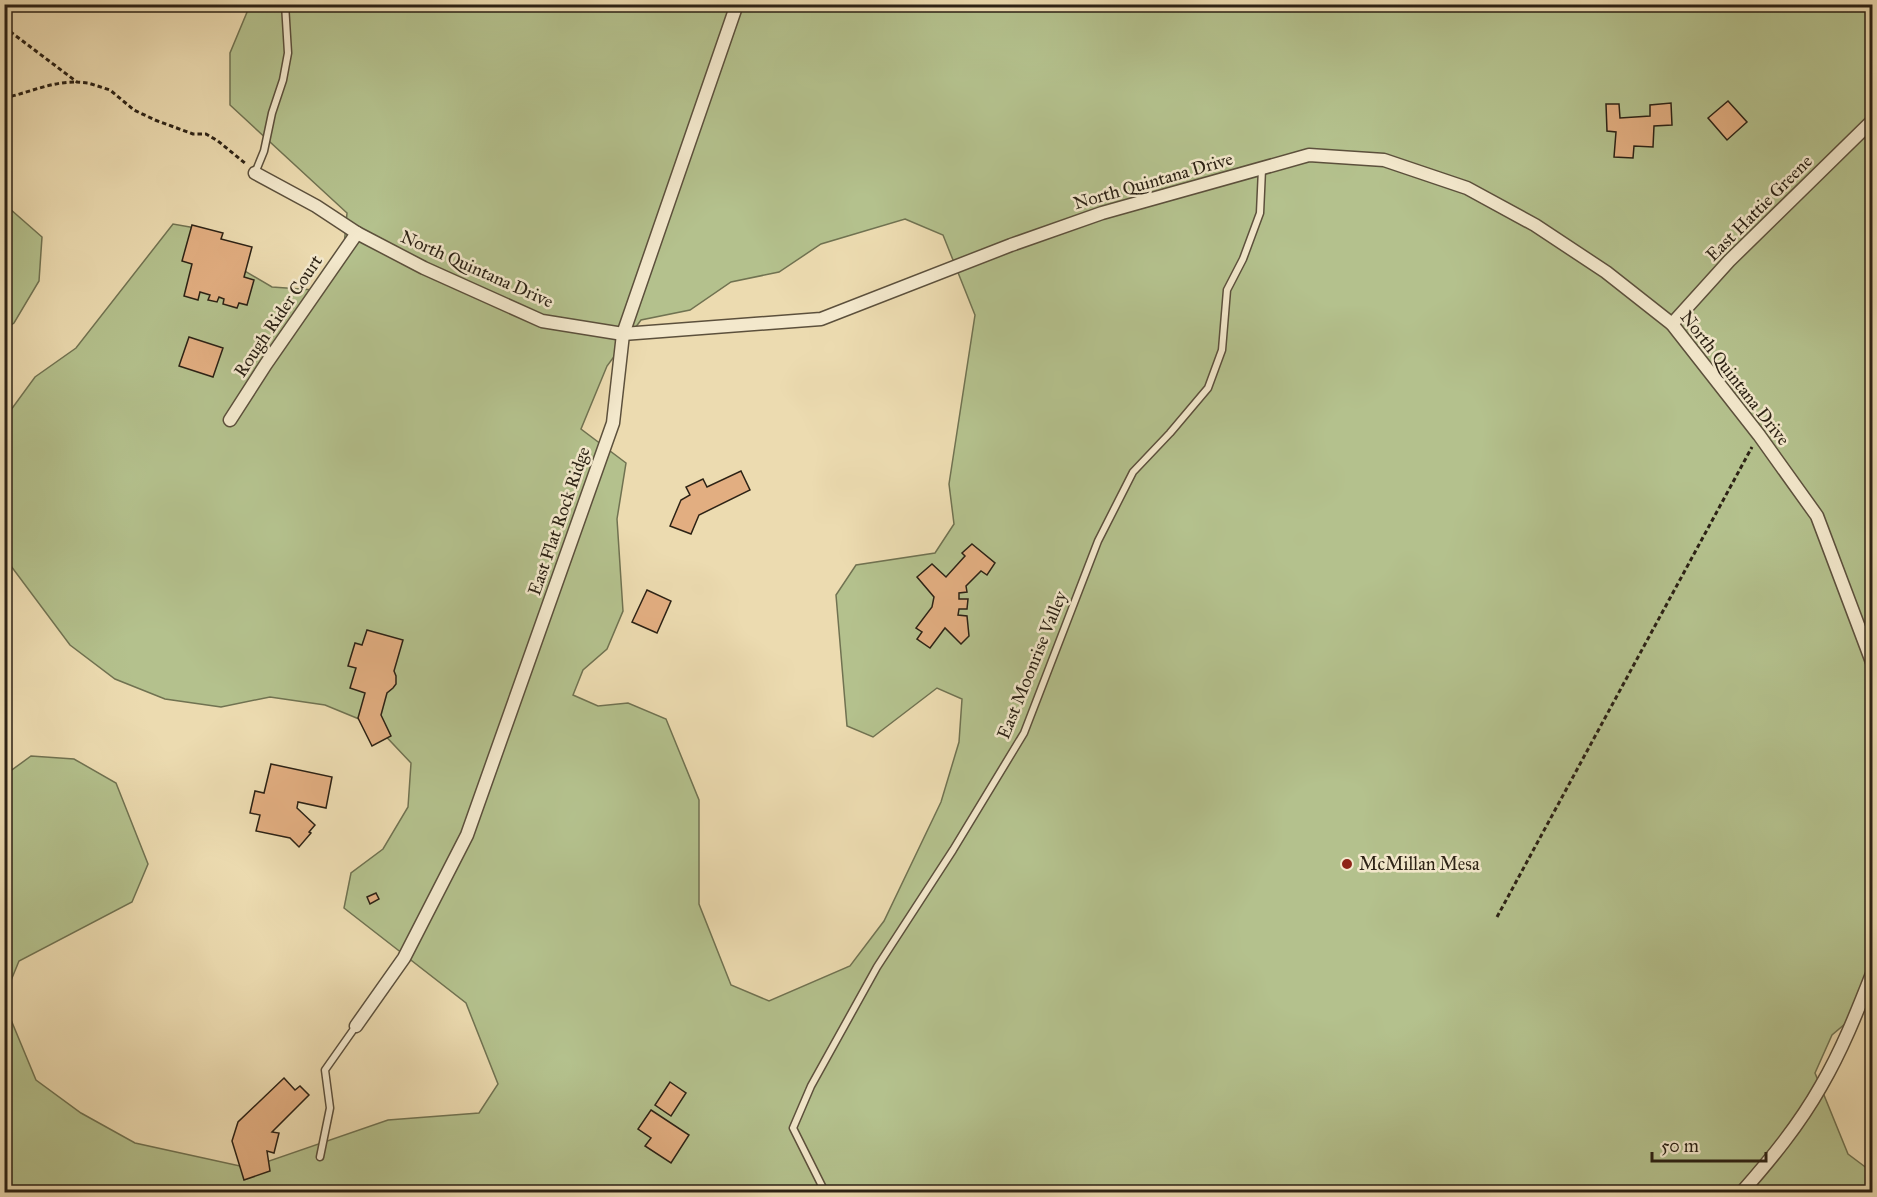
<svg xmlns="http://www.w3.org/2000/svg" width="1877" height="1197" font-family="'IM FELL Great Primer',serif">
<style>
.green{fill:#b4c18d;stroke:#707251;stroke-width:1.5;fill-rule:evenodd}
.building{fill:#e2ae81;stroke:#2c2215;stroke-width:1.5}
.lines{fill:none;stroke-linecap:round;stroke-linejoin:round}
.service-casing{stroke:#5c503c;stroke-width:9}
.minor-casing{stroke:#5c503c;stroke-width:15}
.path{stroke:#2c2215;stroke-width:3;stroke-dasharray:4.5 3;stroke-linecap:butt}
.service{stroke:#f3e8cc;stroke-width:6}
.minor{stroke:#f3e8cc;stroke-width:12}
.poi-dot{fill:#8f2418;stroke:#f3e8cc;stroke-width:2}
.labels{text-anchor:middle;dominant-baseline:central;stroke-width:5;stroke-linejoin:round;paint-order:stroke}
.street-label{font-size:18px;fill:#2c2215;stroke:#f3e8cc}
.poi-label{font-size:18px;fill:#2c2215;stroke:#f3e8cc;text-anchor:start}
</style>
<rect width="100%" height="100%" fill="#ecdbb0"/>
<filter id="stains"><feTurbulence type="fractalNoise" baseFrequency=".00333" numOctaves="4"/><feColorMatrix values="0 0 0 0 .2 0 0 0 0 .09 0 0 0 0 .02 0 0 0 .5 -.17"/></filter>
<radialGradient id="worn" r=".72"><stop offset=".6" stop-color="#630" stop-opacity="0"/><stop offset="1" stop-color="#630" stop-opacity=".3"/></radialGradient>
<g class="green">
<path d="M250,5H1872V1001L1832,1035L1815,1073L1848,1154L1872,1172V1192H5L4,1003L36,1080L81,1113L135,1143L249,1168L388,1120L479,1113L498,1084L466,1003L344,908L351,873L383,849L408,807L411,763L376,726L325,705L270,697L221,707L165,699L115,679L70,645L5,558V418L35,377L76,348L173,224L207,230L231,263L272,287L315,290L343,257L347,213L230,105V53ZM905,219L943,235L975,315L949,484L954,524L935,553L856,565L836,595L847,726L873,737L937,688L962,699L959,742L941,802L884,921L850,966L769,1001L731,985L699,904V800L666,719L628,703L598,706L573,695L583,670L607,649L623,611L617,519L626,463L581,429L607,366L641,320L690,310L731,282L779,272L821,244Z"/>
<polygon points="4,209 10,209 42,237 39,281 14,323 5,329"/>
<polygon points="31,756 74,759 116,783 148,864 132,902 19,961 5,995 5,775"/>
</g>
<g class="building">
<polygon points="1728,101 1747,122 1727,140 1708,118"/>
<polygon points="1671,103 1672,125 1654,126 1653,147 1634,146 1633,158 1614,157 1616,132 1607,131 1606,104 1619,104 1620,118 1650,116 1650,105"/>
<polygon points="192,225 223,233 221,239 252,247 244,277 254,280 247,305 239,303 237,308 223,304 224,299 219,297 217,302 208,300 210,295 200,292 198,300 184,296 192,264 182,261"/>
<polygon points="189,337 223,348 213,377 179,366"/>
<polygon points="741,471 750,490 699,515 691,534 670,526 681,500 690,495 686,487 703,479 707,487"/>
<polygon points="972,544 995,563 987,575 981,571 966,586 967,592 959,593 959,599 968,599 967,609 959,609 958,615 967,616 969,636 961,644 945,628 930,648 917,639 922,632 916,628 932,607 934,597 917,577 932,564 946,577 965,556 962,553"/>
<polygon points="647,590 671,601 657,633 632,622"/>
<polygon points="367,630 403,640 394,671 396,676 396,684 393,688 387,693 381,715 391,736 372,746 358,718 365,693 350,688 356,668 348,666 355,643 362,645"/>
<polygon points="271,764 332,777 326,808 298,802 297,808 315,825 309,832 311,833 299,847 290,838 256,831 260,815 250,813 255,791 264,793"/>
<polygon points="376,893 379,899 370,904 367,897"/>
<polygon points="284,1078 295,1090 300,1086 309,1095 272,1132 279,1133 274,1153 267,1151 270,1171 244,1180 232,1141 238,1122"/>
<polygon points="670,1082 686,1093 671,1116 655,1105"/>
<polygon points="651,1110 689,1135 671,1163 645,1146 651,1138 638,1129"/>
</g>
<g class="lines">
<g class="service-casing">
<g id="service">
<polyline points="255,173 264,151 272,113 283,80 288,53 285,4"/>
<polyline points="320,1157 330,1108 325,1070 356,1026"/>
<polyline points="825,1192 793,1128 811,1086 877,967 953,850 1024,733 1098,541 1133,472 1170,433 1208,388 1222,350 1227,290 1243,259 1260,213 1262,169"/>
</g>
</g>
<g class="minor-casing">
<g id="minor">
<polyline points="255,173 316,206 357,233 424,268 542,321 623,334 821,319 1011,245 1102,213 1309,155 1384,160 1467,188 1535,225 1606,272 1672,324 1759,435 1817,516 1872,662"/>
<polyline points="1672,324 1729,261 1872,121"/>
<polyline points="230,420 266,364 357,233"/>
<polyline points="356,1026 404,958 467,835 613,423 623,334 737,4"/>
<path d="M1742,1192C1771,1159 1799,1125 1821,1086C1842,1050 1857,1012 1872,974"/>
</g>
</g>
<g class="path">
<polyline points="4,27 77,82 88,83 110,90 134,110 155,120 193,134 206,134 218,141 246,164"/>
<path d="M4,98C28,93 50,82 75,82"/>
<polyline points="1497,917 1752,447"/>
</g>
<use href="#service" class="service"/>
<use href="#minor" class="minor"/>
</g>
<circle class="poi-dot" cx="1347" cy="864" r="6"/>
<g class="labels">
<g class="street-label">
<text transform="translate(1153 181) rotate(-16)">North Quintana Drive</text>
<text transform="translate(1759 208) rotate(-45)">East Hattie Greene</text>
<text transform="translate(477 269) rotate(24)">North Quintana Drive</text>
<text transform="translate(278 316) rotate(-56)">Rough Rider Court</text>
<text transform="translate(1735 378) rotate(52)">North Quintana Drive</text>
<text transform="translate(559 521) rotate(-71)">East Flat Rock Ridge</text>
<text transform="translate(1032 665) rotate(-68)">East Moonrise Valley</text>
</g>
<g class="poi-label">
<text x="1359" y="864">McMillan Mesa</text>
</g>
</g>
<rect width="1877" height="1197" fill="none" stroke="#ecdbb0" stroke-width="24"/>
<rect x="6" y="6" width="1865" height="1185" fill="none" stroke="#2c2215" stroke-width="3"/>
<rect x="12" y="12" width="1853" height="1173" fill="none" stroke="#2c2215" stroke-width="1.5"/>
<path d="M1652 1152v9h114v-9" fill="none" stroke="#2c2215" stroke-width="3"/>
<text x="1661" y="1152" font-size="18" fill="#2c2215" stroke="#f3e8cc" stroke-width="4.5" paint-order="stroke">50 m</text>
<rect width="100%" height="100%" filter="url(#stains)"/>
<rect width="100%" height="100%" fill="url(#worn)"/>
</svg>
